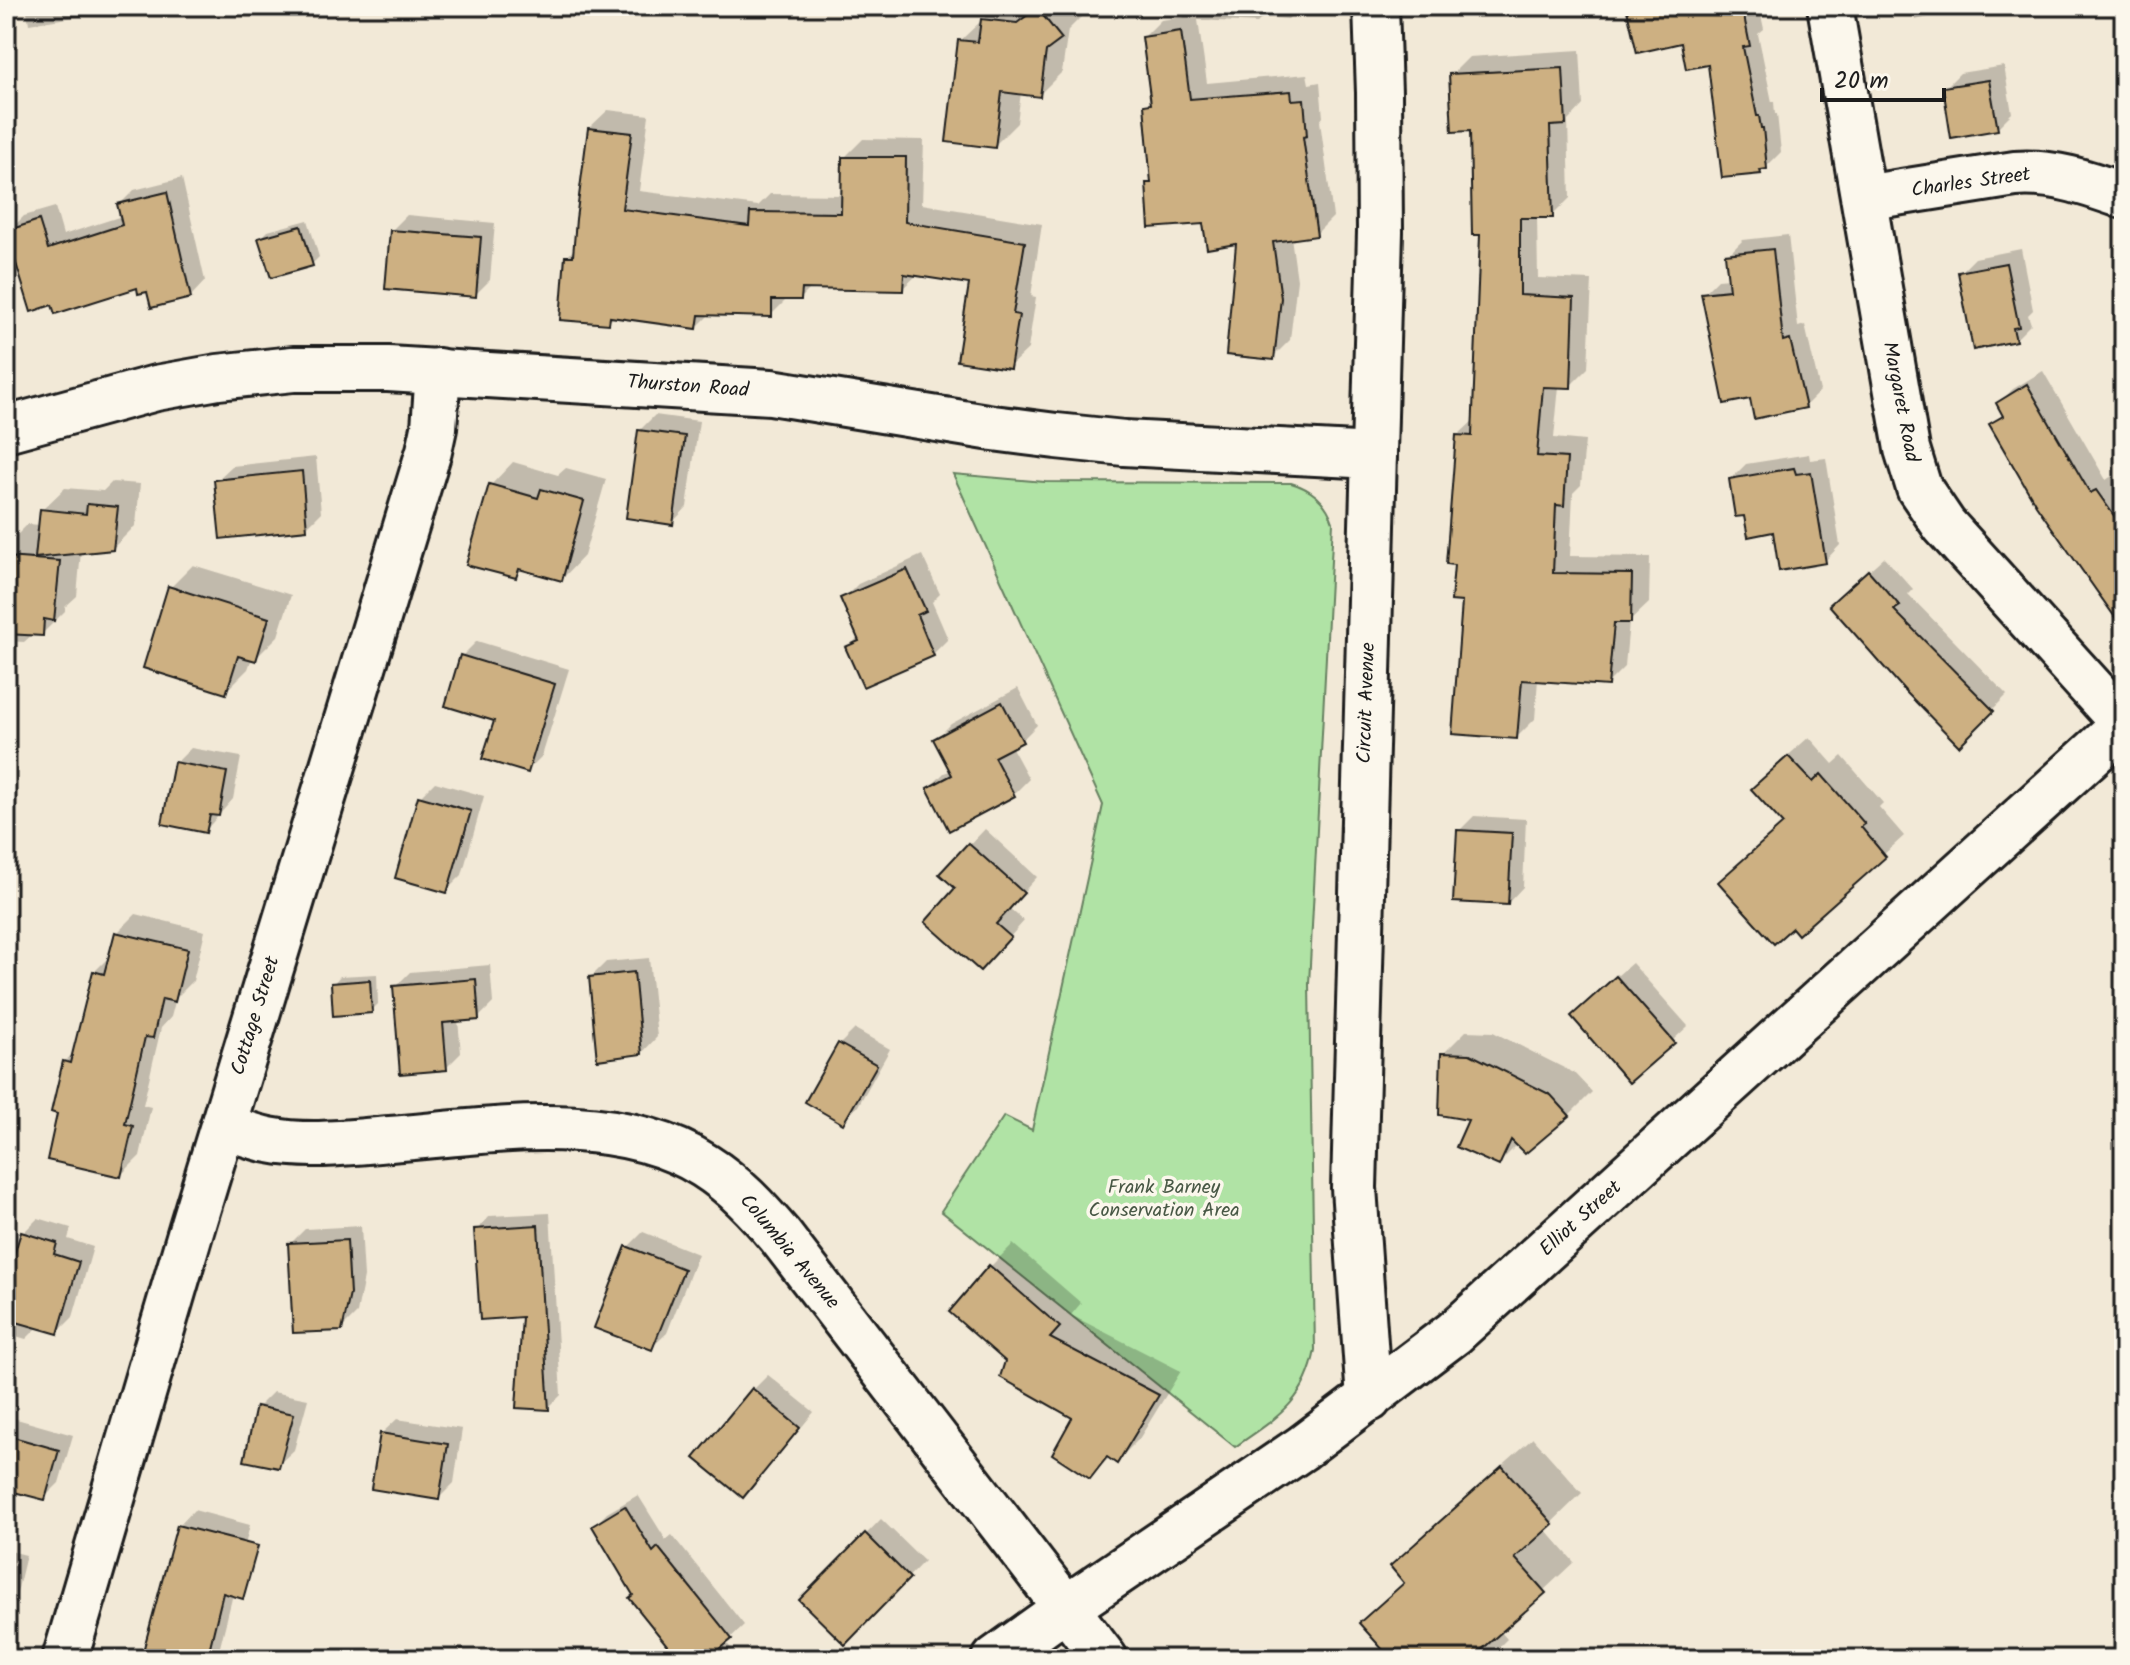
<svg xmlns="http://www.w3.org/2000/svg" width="2130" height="1665" font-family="Kalam,sans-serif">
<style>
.green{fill:#b0e3a5;stroke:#668060;stroke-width:2}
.shadow{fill:#0003}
.building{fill:#cdb082;stroke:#1c1c1c;stroke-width:2}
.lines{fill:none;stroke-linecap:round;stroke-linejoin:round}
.minor-casing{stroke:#1c1c1c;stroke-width:50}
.minor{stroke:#fbf7ec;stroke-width:44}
.labels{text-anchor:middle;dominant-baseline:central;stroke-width:7;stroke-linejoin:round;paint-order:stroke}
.street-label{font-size:20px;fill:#1c1c1c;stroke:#fbf7ec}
.park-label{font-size:20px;fill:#485845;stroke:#fbf7ec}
</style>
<rect width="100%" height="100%" fill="#f2e9d7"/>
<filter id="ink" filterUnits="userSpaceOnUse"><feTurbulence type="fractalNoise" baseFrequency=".0125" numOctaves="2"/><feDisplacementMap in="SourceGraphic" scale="16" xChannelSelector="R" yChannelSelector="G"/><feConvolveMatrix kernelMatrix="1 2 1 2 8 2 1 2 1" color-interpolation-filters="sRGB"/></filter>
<g filter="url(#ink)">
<path class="green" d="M953,474L1045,482L1291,483C1312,489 1326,501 1333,522L1309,984L1315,1350C1305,1403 1276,1418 1235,1447L941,1211L1004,1116L1032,1130L1103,805Z"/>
<g class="shadow">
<polygon points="26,6 90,6 81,16 29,24"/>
<polygon points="997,6 1076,6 1083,15 1068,30 1062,72 1039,95 1021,92 1017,123 994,146 960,41"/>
<polygon points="1184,6 1301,6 1288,19 1263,17 1257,23 1198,20 1207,83 1307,74 1309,84 1320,82 1323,117 1320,121 1333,217 1316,234 1291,237 1297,280 1290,340 1273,357 1238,242 1148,184 1152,180 1146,106 1153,99 1144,37 1161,20 1184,17"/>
<polygon points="1628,6 1759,6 1764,29 1758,34 1772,102 1774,102 1775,114 1777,114 1781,152 1766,167 1760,172 1710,63 1682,40"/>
<polygon points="1912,6 1966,6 1962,10 1915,20"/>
<polygon points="1580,50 1583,105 1568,121 1570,198 1552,216 1537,216 1538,278 1592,280 1588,368 1570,386 1559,386 1554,438 1585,441 1581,485 1573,493 1570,556 1650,557 1649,603 1629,622 1625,666 1607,684 1538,679 1535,719 1517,737 1464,600 1456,563 1458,435 1475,419 1482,233 1472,129 1451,75 1469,57"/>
<polygon points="2004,66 2012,113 1997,128 1945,88 1960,73"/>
<polygon points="2124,103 2124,125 2118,123"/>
<polygon points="608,110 649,115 639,191 758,206 770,194 843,195 844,158 863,139 924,140 922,204 1042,224 1031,296 1036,297 1028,349 1009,367 971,282 918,274 902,289 812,287 801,298 788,298 771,315 710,314 697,327 615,316 608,322 567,257 576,247 589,128"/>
<polygon points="182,178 205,281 190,297 149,290 138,286 56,311 9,231 24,216 55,207 63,235 122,216 119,205 134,190"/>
<polygon points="407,215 495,223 490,280 475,295 392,230"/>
<polygon points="308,220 319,257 312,264 261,238 268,231"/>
<polygon points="1788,235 1798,327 1805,325 1820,391 1805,406 1751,396 1703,294 1718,279 1730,278 1728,255 1743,240"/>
<polygon points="2021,249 2033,310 2028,315 2031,324 2015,340 1960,273 1975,258"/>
<polygon points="2124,301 2124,317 2118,318"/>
<polygon points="2043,371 2106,480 2112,476 2124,494 2124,595 1992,425 2004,413 1998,404 2013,389"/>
<polygon points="655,415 699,421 687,507 672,523 639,431"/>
<polygon points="1809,454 1810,460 1826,458 1840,545 1825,561 1746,513 1731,479 1746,464"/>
<polygon points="316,457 321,513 306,528 216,481 232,466"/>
<polygon points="513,462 558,475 566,468 606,479 584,556 562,579 523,568 515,576 491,485"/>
<polygon points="112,482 140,484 136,525 113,548 81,551 77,596 65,607 65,611 42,634 33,634 24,642 6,641 6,546 28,524 40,525 42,510 65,488 103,491"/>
<polygon points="922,555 940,594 932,602 948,639 933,654 864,684 848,648 859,636 843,599 858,584"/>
<polygon points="1884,557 1913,589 1908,594 2007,695 1959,743 1847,590"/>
<polygon points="193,565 291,595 278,636 255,659 252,658 248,669 225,692 170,588"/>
<polygon points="477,641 569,669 542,756 527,771 462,656"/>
<polygon points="1018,688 1037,725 1022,740 1011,746 1029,779 1014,794 929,788 944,773 952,770 936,739 951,724"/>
<polygon points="1809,737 1833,764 1842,756 1883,803 1879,807 1904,836 1798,932 1785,823 1773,769"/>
<polygon points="191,748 241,757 233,799 205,831 176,763"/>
<polygon points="435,782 484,796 462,875 446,891 420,797"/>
<polygon points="1474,816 1526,819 1523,887 1508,903 1459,831"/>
<polygon points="985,829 1037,877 1009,908 1024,921 995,954 958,888 942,874"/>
<polygon points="136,914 205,931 193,981 176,998 171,1017 161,1028 143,1105 151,1107 140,1156 121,1175 60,1113 64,1062 75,1052 94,972 111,955 117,933"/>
<polygon points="649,958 657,1037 642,1053 591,977 606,962"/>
<polygon points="1632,963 1688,1026 1630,1080 1588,1001"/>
<polygon points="490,965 493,1003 478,1018 458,1020 461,1053 446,1068 395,987 410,972"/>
<polygon points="377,974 378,1004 371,1011 333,984 340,976"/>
<polygon points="855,1029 890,1049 858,1106 843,1122 840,1044"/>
<polygon points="1466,1031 1493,1032 1574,1073 1592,1092 1569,1115 1525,1151 1518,1144 1498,1164 1443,1054"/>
<polygon points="550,1213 561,1395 548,1408 525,1315 477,1230 490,1216"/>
<polygon points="38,1218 71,1228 68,1239 93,1247 73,1317 58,1332 39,1326 26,1339 6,1333 6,1288 23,1233"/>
<polygon points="361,1226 364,1277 357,1313 341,1329 290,1244 305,1229"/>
<polygon points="643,1232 698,1254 667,1333 651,1348 627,1248"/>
<polygon points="1013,1244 1081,1303 1071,1315 1181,1371 1139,1439 1116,1462 1110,1457 1090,1477 1075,1417 951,1312 991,1266"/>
<polygon points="768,1375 814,1412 758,1480 743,1495 753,1390"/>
<polygon points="273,1392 308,1399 294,1450 278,1465 258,1407"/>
<polygon points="6,1416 73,1435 59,1483 44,1498 6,1487"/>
<polygon points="397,1419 462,1429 454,1483 439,1498 381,1434"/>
<polygon points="1533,1438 1582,1493 1545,1529 1574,1562 1500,1631 1507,1639 1487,1659 1394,1659 1362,1623 1406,1581 1392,1566 1422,1536"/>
<polygon points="638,1495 666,1540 672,1535 744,1625 726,1642 739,1659 681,1659 635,1595 594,1526 607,1513"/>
<polygon points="194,1510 250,1525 217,1659 144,1659 179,1526"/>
<polygon points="881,1519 924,1561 845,1642 802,1600"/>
<polygon points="6,1550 26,1555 15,1601 6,1610"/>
</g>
<g class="building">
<polygon points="1626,6 1742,6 1750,46 1743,47 1757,116 1759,116 1761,128 1763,128 1767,169 1760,170 1761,174 1722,178 1708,65 1686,69 1681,43 1637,53"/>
<polygon points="1037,8 1062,39 1046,51 1040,97 1002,92 995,148 946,142 958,40 978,42 981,19 1017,23"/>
<polygon points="1181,31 1190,99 1291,91 1292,100 1304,99 1307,136 1303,137 1317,236 1273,242 1281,298 1274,360 1226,355 1236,244 1207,249 1203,224 1149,228 1146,183 1151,183 1144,105 1151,104 1142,37"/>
<polygon points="1563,68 1566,125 1550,126 1553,218 1520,218 1520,295 1574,298 1571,388 1543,387 1537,456 1567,458 1564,506 1556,505 1553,573 1632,574 1631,623 1614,623 1608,686 1522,680 1517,739 1452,734 1462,602 1451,601 1454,565 1446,564 1456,435 1472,436 1480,235 1472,235 1470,131 1452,132 1449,74"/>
<polygon points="1989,80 1998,130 1951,138 1943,87"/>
<polygon points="588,128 632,133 622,209 749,226 750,212 841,213 842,157 906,157 905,222 1025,242 1013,314 1019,315 1010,369 957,361 969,284 904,274 903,291 802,289 801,300 772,300 772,317 699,315 697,329 610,317 609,324 560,320 565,256 573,256 576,219"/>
<polygon points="167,192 191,298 151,308 147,292 138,294 137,288 55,314 52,305 31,312 6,231 39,220 48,249 122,225 117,204"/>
<polygon points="301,226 313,266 271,278 258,238"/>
<polygon points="390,230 481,237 476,297 385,289"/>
<polygon points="1773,249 1783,341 1790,339 1806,408 1754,419 1750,399 1724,404 1701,293 1729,290 1725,254"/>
<polygon points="2006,263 2019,327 2013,328 2016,341 1973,350 1958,272"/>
<polygon points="2027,384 2090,493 2096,490 2124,530 2124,630 2036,505 1989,424 2003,416 1996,403"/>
<polygon points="638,430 685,436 673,525 626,518"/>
<polygon points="1794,468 1796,474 1811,472 1826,563 1779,571 1773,532 1748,537 1744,516 1735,517 1729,479"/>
<polygon points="302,471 307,530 220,539 214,480"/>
<polygon points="489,484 538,498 541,489 584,501 562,581 519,569 516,578 466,565"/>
<polygon points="87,504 118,507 113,550 35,558 40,509 86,514"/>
<polygon points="6,557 60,561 54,621 44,619 43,636 6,634"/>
<polygon points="907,569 926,611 917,615 934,656 863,687 845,647 859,641 840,598"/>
<polygon points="1868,570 1900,606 1894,610 1994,711 1959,746 1907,693 1829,605"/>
<polygon points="168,586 269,618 256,661 238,656 226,694 143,668"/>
<polygon points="460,655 555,684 528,773 482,759 494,721 445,706"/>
<polygon points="1002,702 1023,742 994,757 1015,796 949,831 927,788 952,775 933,739"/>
<polygon points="1788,756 1813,782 1821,774 1865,824 1861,827 1886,857 1798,935 1792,928 1774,944 1718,882 1783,824 1751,789"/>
<polygon points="174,762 227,772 219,816 210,815 206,833 162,824"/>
<polygon points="418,796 471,811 447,893 395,878"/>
<polygon points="1457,830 1512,833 1508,905 1453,902"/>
<polygon points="968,843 1024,893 996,924 1011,937 980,971 925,922 955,888 939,874"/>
<polygon points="115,932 188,949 175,1002 162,999 153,1038 145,1037 125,1124 133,1126 121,1177 47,1160 57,1114 51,1112 63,1061 70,1063 93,971 104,974"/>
<polygon points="634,972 642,1054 597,1060 589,977"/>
<polygon points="1616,976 1675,1043 1629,1083 1571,1016"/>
<polygon points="476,979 479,1020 443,1023 447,1070 400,1074 393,986"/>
<polygon points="370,980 372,1013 333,1016 331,983"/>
<polygon points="838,1043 877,1065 843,1124 805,1102"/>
<polygon points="1441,1053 1470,1054 1551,1095 1570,1116 1525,1154 1511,1140 1499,1166 1456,1147 1468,1120 1439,1115"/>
<polygon points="538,1225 543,1316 549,1410 516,1408 522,1317 480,1320 474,1229"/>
<polygon points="21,1232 57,1243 54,1254 79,1262 58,1334 6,1319 6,1281"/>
<polygon points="347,1240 350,1294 342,1331 293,1333 288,1243"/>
<polygon points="626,1246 684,1269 652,1350 594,1328"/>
<polygon points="989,1265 1060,1327 1050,1338 1159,1395 1117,1464 1107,1457 1090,1479 1052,1454 1072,1418 1000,1377 1005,1361 949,1312"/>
<polygon points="752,1388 800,1428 743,1498 694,1458"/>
<polygon points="256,1406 294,1414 279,1468 244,1461"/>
<polygon points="380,1433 448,1444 439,1500 371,1489"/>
<polygon points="6,1435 59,1450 45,1500 6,1490"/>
<polygon points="1502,1466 1553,1524 1515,1558 1546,1593 1471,1659 1391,1659 1359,1623 1404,1583 1390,1566"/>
<polygon points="625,1506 653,1552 658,1547 732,1639 708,1659 678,1659 629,1598 633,1595 592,1526"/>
<polygon points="177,1525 258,1546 243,1599 223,1593 207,1659 141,1659"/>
<polygon points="865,1533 910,1578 845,1645 799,1600"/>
</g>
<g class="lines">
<g class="minor-casing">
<g id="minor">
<polyline points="1830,6 1907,449 1919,488 1944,525 2124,724"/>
<path d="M1864,198L2015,174C2054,171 2087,183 2124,196"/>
<polyline points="6,429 156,388 218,377 293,369 388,369 771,392 993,428 1056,436 1124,443 1374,456"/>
<path d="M223,1126C238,1131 253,1137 269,1140C309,1148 350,1142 390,1139C490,1131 616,1109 705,1166C735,1185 758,1210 780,1236L1105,1659"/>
<polyline points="1369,1399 1354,1188 1380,232 1379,93 1376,6"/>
<polyline points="65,1659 192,1227 429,451 434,428 438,371"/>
<polyline points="995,1659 1066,1608 1302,1448 1454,1333 2124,725"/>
</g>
</g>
<use href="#minor" class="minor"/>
</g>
</g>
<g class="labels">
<g class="street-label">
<text transform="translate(1971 183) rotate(-8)">Charles Street</text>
<text transform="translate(688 387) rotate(4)">Thurston Road</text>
<text transform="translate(1900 402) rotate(79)">Margaret Road</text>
<text transform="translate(1367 703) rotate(-88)">Circuit Avenue</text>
<text transform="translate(256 1016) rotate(-73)">Cottage Street</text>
<text transform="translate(1581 1219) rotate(-42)">Elliot Street</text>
<text transform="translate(789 1252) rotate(50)">Columbia Avenue</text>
</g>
<g class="park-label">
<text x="1164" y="1188">Frank Barney<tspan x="1164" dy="23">Conservation Area</tspan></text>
</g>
</g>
<rect width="2130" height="1665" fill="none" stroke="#fbf7ec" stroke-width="32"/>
<rect x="16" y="16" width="2098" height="1633" fill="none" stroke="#1c1c1c" stroke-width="3" filter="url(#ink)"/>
<path d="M1822 88v12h122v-12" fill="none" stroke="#1c1c1c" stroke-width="4"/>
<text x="1834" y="88" font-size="24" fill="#1c1c1c" stroke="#fbf7ec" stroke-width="6" paint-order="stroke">20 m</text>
</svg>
